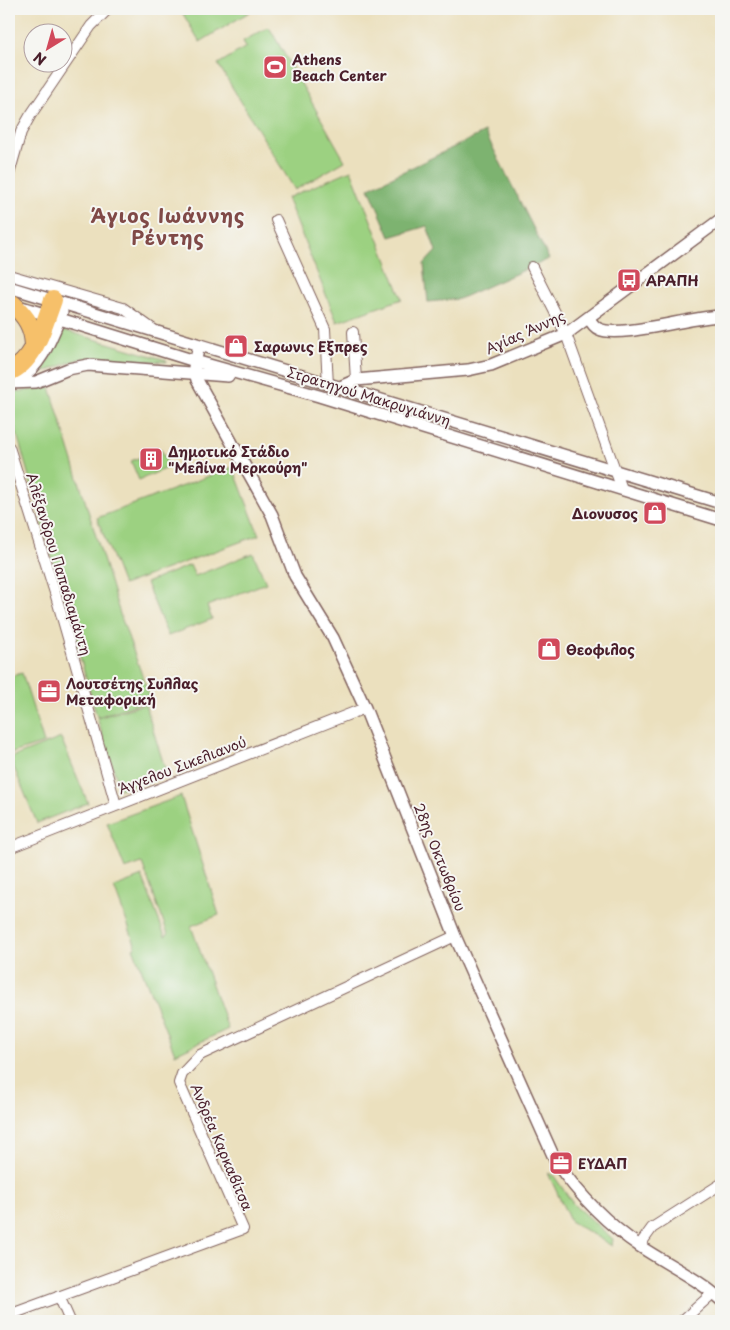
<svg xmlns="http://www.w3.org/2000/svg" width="730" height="1330" font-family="'Playpen Sans',sans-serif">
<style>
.green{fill:#9cd181;stroke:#737856}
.forest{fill:#7db36f;stroke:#64694d}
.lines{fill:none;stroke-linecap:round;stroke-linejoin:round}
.minor-casing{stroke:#82635e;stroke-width:12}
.tertiary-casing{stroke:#82635e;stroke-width:14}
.motorway-casing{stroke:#82635e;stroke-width:20}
.minor{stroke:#fff;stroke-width:10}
.tertiary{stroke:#fff;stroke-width:11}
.motorway{stroke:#f6c06b;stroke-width:18}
.labels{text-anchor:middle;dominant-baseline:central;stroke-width:4;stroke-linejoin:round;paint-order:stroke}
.poi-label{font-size:14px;font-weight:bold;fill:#4a1f2b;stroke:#f6f6f2;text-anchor:start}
.street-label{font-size:14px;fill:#4a1f2b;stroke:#f6f6f2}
.district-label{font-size:19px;font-weight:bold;letter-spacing:1px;fill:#804947;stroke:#f6f6f2}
</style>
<rect width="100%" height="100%" fill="#f6f6f2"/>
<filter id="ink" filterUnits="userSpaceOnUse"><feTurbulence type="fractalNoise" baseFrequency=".02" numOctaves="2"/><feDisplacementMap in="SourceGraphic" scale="10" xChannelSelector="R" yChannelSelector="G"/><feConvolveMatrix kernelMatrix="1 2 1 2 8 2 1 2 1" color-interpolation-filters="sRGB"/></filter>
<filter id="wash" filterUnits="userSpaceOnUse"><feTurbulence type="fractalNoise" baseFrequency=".0096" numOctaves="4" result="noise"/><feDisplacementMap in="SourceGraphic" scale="20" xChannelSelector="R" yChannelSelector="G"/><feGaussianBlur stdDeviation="1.12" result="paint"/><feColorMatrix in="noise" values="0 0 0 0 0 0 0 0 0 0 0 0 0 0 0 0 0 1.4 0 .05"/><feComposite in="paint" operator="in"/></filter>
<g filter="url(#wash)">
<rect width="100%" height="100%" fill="#ebe0be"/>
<g class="green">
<polygon points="180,9 249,9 251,11 200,42"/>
<polygon points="269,27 345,161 295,190 218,64 246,47 243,41"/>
<polygon points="351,170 402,299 337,322 287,198"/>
<polygon points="63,330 166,360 167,362 93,358 79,359 39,374 58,344"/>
<polygon points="50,387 120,614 151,700 97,717 9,406 9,393"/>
<polygon points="161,449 169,467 139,480 131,461"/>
<polygon points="233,467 259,535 123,585 97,518"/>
<polygon points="253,553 266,583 207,606 212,619 168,636 146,583 190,565 195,576"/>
<polygon points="22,673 44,743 9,754 9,677"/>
<polygon points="145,704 167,775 120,789 97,718"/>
<polygon points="61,738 88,803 37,823 10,758"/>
<polygon points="181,796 219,915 191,926 228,1029 175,1054 133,948 136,947 114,887 142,876 165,936 168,934 142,863 125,869 107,823"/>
<polygon points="548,1173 554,1176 574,1205 613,1239 612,1246 570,1221"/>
</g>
<polygon class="forest" points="485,132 549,259 459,299 428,302 424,264 436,251 427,226 390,237 369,188"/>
</g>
<g filter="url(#ink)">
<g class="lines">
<g class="minor-casing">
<g id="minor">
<polyline points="9,174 21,132 30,116 91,26 108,9"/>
<polyline points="276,220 325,329 328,385"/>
<polyline points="532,267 566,334 622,489"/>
<polyline points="9,275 123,308 154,330"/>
<polyline points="353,332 356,380"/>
<polyline points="9,447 56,596 116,805"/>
<polyline points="9,848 365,708"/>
<polyline points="639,1246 652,1228 721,1184"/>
<polyline points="59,1296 70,1321"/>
<polyline points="9,1315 243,1229 179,1083 182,1074 200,1055 455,936"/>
<polyline points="682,1321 713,1293"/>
</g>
</g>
<g class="tertiary-casing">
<g id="tertiary">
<polyline points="9,287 721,503"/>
<polyline points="15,305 195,361 319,396 721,520"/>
<path d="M589,318C591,322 594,327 599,329C619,339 694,316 721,316"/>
<path d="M199,346L194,367L197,380L272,515L295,576L333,638L365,708L455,936L556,1162C579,1195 607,1224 641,1247C668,1265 697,1278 721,1300"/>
<path d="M16,382C42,366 51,339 62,312"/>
<polyline points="9,383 36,382 68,369 88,365 228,376"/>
<polyline points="338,388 356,380 468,370 491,365 566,334 721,219"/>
</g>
</g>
<g class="motorway-casing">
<g id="motorway">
<path d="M13,304C26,317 33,326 34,345"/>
<path d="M9,372C35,362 44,324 53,300"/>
</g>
</g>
<use href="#minor" class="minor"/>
<use href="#tertiary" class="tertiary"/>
<use href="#motorway" class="motorway"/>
</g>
</g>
<defs>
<g id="stadium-square" transform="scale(1.25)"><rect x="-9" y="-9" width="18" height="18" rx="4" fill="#d1495b" stroke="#f6f6f2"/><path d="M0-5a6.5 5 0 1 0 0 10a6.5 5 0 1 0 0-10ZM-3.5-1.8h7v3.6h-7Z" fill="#fff"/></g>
<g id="bus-square" transform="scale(1.25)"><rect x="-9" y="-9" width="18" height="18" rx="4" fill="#d1495b" stroke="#f6f6f2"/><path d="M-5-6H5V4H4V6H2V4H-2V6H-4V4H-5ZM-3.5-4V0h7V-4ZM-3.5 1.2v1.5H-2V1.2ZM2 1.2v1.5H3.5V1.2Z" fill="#fff"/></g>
<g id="shop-square" transform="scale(1.25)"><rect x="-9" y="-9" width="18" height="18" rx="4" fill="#d1495b" stroke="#f6f6f2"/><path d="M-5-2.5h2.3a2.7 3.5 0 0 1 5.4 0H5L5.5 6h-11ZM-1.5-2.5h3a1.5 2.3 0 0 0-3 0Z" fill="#fff"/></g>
<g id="building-square" transform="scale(1.25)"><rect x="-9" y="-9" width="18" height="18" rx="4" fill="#d1495b" stroke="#f6f6f2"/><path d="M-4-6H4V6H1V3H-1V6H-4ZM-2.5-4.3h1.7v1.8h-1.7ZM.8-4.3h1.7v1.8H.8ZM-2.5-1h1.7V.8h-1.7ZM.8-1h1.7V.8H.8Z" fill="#fff"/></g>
<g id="office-square" transform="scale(1.25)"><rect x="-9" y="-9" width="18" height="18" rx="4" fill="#d1495b" stroke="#f6f6f2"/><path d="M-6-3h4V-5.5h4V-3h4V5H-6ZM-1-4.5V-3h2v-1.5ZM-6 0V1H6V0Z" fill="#fff"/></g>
</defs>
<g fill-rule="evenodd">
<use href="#stadium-square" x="275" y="67"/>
<use href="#bus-square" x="629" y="280"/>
<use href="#shop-square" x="236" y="346"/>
<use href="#building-square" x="151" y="459"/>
<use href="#shop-square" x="655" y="513"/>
<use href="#shop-square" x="549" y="649"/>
<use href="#office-square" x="49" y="691"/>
<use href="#office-square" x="561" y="1163"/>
</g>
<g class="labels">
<g class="poi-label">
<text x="292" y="59">Athens<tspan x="292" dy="16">Beach Center</tspan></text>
<text x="646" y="280">ΑΡΑΠΗ</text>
<text x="254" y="346">Σαρωνις Εξπρες</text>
<text x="168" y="451">Δημοτικό Στάδιο<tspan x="168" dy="16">"Μελίνα Μερκούρη"</tspan></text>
<text x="638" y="513" text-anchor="end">Διονυσος</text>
<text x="566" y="649">Θεοφιλος</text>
<text x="66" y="683">Λουτσέτης Συλλας<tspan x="66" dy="16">Μεταφορική</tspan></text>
<text x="578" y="1163">ΕΥΔΑΠ</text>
</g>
<g class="street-label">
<text transform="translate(525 332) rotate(-24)">Αγίας Άννης</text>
<text transform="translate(369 396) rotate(17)">Στρατηγού Μακρυγιάννη</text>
<text transform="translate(59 564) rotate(73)">Αλέξανδρου Παπαδιαμάντη</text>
<text transform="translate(182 765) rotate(-21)">Άγγελου Σικελιανού</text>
<text transform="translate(440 857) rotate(68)">28ης Οκτωβρίου</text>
<text transform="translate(222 1147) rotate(67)">Ανδρέα Καρκαβίτσα</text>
</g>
<g class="district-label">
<text x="168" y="215">Άγιος Ιωάννης<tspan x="168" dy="22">Ρέντης</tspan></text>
</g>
</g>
<rect width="730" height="1330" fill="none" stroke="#f6f6f2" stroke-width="30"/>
<g transform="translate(48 48) rotate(217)"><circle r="24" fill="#f6f6f2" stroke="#b1a0a2"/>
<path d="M0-4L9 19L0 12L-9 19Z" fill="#d1495b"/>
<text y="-8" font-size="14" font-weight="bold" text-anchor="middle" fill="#4a1f2b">N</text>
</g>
</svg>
